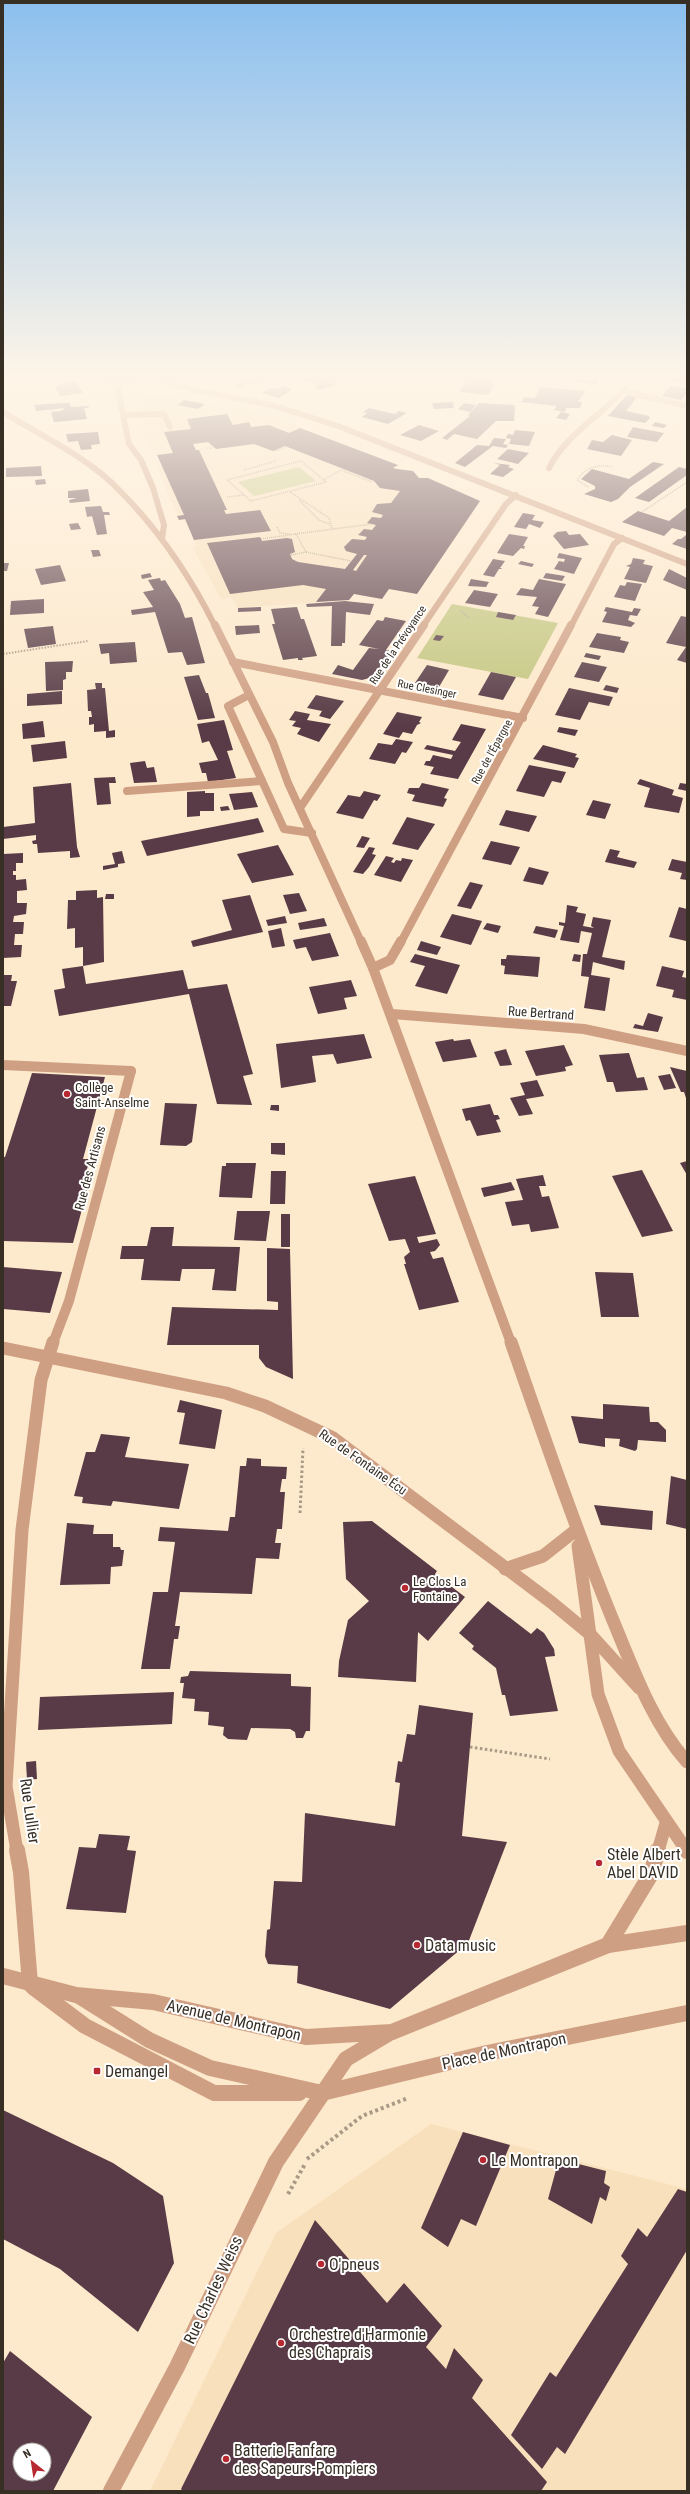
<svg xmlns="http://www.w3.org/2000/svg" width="690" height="2494" font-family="'Roboto Condensed',sans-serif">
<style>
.built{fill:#f8e0bc}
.green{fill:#c3c67f}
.building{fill:#583b46;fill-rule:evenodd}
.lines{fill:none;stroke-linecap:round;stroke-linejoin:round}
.path-far3{stroke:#a99a85;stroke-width:1.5;stroke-dasharray:1 1;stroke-linecap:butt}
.path-far2{stroke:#a99a85;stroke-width:2;stroke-dasharray:1.5 1.5;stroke-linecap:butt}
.path-far1{stroke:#a99a85;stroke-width:3;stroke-dasharray:2.5 2.5;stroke-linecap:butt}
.path{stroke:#a99a85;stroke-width:4;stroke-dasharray:3 3;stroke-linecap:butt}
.service-far3{stroke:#cf9f83;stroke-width:6}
.service-far2{stroke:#cf9f83;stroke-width:8}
.service-far1{stroke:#cf9f83;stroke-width:10}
.service{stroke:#cf9f83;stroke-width:16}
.pedestrian{stroke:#cf9f83;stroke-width:6}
.minor-far4{stroke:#cf9f83;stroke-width:6}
.minor-far3{stroke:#cf9f83;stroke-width:8}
.minor-far2{stroke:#cf9f83;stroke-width:10}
.minor-far1{stroke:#cf9f83;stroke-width:13}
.minor{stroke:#cf9f83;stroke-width:16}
.tertiary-far4{stroke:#cf9f83;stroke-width:6}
.tertiary-far3{stroke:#cf9f83;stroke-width:8}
.tertiary-far2{stroke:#cf9f83;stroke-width:10}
.tertiary-far1{stroke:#cf9f83;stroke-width:13}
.tertiary{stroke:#cf9f83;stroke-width:16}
.poi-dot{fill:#b82830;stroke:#fff;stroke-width:1.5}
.labels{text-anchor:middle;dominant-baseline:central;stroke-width:4;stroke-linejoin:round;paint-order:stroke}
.far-street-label{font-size:11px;fill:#372f24;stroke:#fff}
.street-label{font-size:13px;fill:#372f24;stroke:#fff}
.poi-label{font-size:13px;fill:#372f24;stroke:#fff;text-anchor:start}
.near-street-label{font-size:16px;fill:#372f24;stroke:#fff}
.near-poi-label{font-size:16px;fill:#372f24;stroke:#fff;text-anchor:start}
</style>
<rect width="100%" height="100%" fill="#fde9cc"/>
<g class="built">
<polygon points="152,394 271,416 398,465 393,468 421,479 428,478 480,501 417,594 389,589 354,594 349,600 238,608 231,597 221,599 193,548 196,545 185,520 179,520 157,467 162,466 157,455 152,456 143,434 145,396"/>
<polygon points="431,2124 687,2189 687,2491 150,2491 276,2233"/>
</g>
<g class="green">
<polygon points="299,467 316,481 254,496 238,482"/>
<polygon points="452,604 558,623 528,679 417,658"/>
</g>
<g class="building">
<polygon points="286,377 338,377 340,379 337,380 339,382 334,383 336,386 318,390 313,382 284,378"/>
<polygon points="464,377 491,377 494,378 491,384 494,384 490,393 486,395 460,392 465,382 462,382"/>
<polygon points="577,377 599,377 597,384 575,382"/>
<polygon points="655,377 683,377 678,382"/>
<polygon points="250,378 260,380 256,384 247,382 241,387 236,386"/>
<polygon points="75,381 83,393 60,396 55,387 60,386 59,384"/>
<polygon points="283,386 293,389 279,398 262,393 270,388 278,389"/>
<polygon points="670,386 687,389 687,393 681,400 662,396"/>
<polygon points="540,387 553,388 586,391 578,401 582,402 580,408 566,408 565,412 554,410 557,406 521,402 524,397 535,398"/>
<polygon points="627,395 637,397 626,411 649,416 650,418 645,423 608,416"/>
<polygon points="184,400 205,404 198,409 178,405"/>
<polygon points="453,402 454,408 434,409 432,403"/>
<polygon points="61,403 70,403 71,407 88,406 89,408 84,408 87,419 54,422 51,412 61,411 65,408 36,411 34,405"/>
<polygon points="464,403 476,405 470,412 458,409"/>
<polygon points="479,403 515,405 514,421 496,421 477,439 454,434 447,440 442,438 470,416 468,415"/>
<polygon points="369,408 395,414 399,411 407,413 388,424 362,417 367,413 363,412"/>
<polygon points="561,412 570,414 566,420 556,418"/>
<path d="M227,414L233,425L249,422L251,427L269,425L289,433L300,428L398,465L393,468L397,469L413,471L419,478H428L480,501L417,594L389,589L382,599L354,594L349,600L316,602L326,589L303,585L230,594L207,543L260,537L262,541L287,538L292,539L295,552L290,554L292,559L298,562L345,569L357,554L346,551L344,547L352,539L365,540L367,537L358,535L364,529L372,530L376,525L367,523L372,517L381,518L383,515L372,512L377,504L391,503L400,491L380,488L374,481L285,446L273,451L254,444L216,449L208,442L193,444L196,450H199L227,510H224L226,514L260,510L271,531L194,540L185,519L179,520L177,516L184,515L157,455L173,453L164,432L191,429L187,419ZM364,555H367L356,571L353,570Z"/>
<polygon points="655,422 667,425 664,428 652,426"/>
<polygon points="419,425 439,431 421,441 400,435"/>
<polygon points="633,427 664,433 657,442 627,437"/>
<polygon points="515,430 535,432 529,446 509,444 511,439 506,438 508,434 513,435"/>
<polygon points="98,432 100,444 91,445 92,449 81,450 78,441 68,442 66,434"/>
<polygon points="612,435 632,440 621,456 587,449 592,440 603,442"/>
<polygon points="494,438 506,439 503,444 508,445 506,448 493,446 465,467 455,463 477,445 489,446"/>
<polygon points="508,449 529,453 518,464 497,459"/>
<polygon points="653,462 664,464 630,487 618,499 611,502 584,494 595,489 595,486 581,479 592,469 629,479"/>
<polygon points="494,463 510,465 508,467 514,469 503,477 490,474 500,465"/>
<polygon points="41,466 42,476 6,477 6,468"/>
<polygon points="679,467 687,469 687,475 649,502 635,498"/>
<polygon points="45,479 46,484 36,485 35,480"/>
<polygon points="88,489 90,501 70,503 69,500 77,498 68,498 68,491"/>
<polygon points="101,506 103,512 109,512 110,515 104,515 107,534 97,535 92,516 87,517 85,507"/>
<polygon points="687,507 687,532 672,528 664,536 622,522 638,511 669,521"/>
<polygon points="523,513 535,515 532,520 544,522 540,528 529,524 526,529 514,527"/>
<polygon points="78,523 81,529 71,530 69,524"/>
<polygon points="566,531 569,535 580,534 589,545 564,549 553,536 557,532"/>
<polygon points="509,534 528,537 523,546 525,546 524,549 521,548 513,556 497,553"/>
<polygon points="686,535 687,549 672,544 678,539 681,539"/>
<polygon points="91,550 99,550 101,556 93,557"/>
<polygon points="559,553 582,558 574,574 554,569 559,561 564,562 565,559 557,558"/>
<polygon points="633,558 645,560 643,564 653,566 646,583 624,579 630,567 626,566 631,564"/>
<polygon points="493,559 505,561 500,568 503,569 499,569 494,577 483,575"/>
<polygon points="521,561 534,564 532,567 518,564"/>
<polygon points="3,563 9,563 7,571 3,571"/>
<polygon points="60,565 66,581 41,585 35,569"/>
<polygon points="669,569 687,578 687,590 663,580"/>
<polygon points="150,573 152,577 142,579 141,575"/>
<polygon points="546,573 565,576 562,581 543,578"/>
<polygon points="160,578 161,581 165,580 180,604 185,618 192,617 205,663 187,665 182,652 168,653 155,612 132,615 131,610 153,607 143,592 154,590 148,580"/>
<polygon points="471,579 489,582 486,587 468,586"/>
<polygon points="539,579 566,584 548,617 535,614 539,607 532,606 537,597 516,595 521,588 533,590"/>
<polygon points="627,582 642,584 635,601 614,597 620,585 625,586"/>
<polygon points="474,590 498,594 490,607 465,603"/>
<polygon points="44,599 44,613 10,615 11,601"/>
<polygon points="345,601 374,604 370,615 346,612 345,643 342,643 342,646 331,646 332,606 307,607 306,604"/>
<polygon points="261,607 261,611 238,612 238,608"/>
<polygon points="297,607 301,619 304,619 317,656 302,658 303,660 298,660 298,658 283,660 272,624 275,624 271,609"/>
<polygon points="606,607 632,612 634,608 641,609 637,616 630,615 628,620 635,623 631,627 602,622 607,612 604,611"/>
<polygon points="498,612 516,615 513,620 496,617"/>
<polygon points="681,616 687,617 687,663 677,660 686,647 666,643"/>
<polygon points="385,617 406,621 386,650 392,651 373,677 362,680 332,674 338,665 353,670 369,648 379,649 359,645 377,620 383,621"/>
<polygon points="259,625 260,633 236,635 235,626"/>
<polygon points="53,626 56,644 28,648 24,629"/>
<polygon points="597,633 621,637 620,640 629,642 624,653 589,647"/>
<polygon points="436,635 444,636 440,641 433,640"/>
<polygon points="135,642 137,662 110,664 109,653 101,654 99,644"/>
<polygon points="586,653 601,656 599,660 584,657"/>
<polygon points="73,661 72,672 66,672 66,679 63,680 63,690 46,691 45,662"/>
<polygon points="582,662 607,667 599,682 574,677"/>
<polygon points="427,665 449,670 439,687 415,683"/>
<polygon points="491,672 516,677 503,700 478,695"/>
<polygon points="199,675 206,693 208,693 215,718 198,720 184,677"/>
<polygon points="95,683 102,683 102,688 105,688 109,731 115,730 115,737 106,738 106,731 94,732 94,724 89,725 89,717 92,717 91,711 88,711 87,690 96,689"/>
<polygon points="606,685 619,688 617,693 603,690"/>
<polygon points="569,688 613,697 609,706 589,702 580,720 555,715"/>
<polygon points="62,691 62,704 27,706 27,694"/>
<polygon points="316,695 344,701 330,719 319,716 322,711 307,708"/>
<polygon points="295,711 310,714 307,720 331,724 319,742 297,734 301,728 292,726 296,721 289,720"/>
<polygon points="397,712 422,717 419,722 421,723 417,725 412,734 403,732 399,738 383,734"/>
<polygon points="224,720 233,750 227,751 236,778 208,782 206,773 202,773 199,763 218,760 209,741 202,743 197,724"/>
<polygon points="43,721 45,737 23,739 22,724"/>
<polygon points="461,724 486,729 458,779 430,774 434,767 424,765 426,761 430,761 433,755 451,759 453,755 424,749 427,745 455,751 461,742 452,740"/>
<polygon points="559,727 578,730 575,736 557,732"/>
<polygon points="396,739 413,742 406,753 402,752 395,764 369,759 378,743 392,745"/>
<polygon points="65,741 67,758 33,762 31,745"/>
<polygon points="543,745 577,754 575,757 579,758 574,768 533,759"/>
<polygon points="145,761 147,768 154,767 157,782 134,783 130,763"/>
<polygon points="529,765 566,772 561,783 552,781 544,797 516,791"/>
<polygon points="115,777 116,783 109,783 111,804 97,805 94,778"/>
<polygon points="640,779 674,790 672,795 683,798 679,813 644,807 650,788 637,784"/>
<polygon points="71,783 77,847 80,857 70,858 70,851 38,853 37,844 33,844 32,841 36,840 36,835 3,839 3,827 35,823 33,787"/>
<polygon points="422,783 449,789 444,798 447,799 443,807 412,801 415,795 407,793 409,788 419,788"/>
<polygon points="680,783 687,784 687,791 678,789"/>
<polygon points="205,791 205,793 214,793 214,811 200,811 200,816 187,817 187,792"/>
<polygon points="364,791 381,795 377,801 374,800 363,819 336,813 348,795 360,797"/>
<polygon points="252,792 258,807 234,810 229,794"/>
<polygon points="593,800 611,804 605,819 586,815"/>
<polygon points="228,806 230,810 221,811 220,807"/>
<polygon points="506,810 537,816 529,832 499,825"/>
<polygon points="407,817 435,824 418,850 392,844"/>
<polygon points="258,818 264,832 147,856 141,841"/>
<polygon points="362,836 370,838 364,848 356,847"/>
<polygon points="491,841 520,847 511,865 482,859"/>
<polygon points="278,845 294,875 252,883 237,854"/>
<polygon points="369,847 375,848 372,854 376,855 369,867 363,874 353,872"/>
<polygon points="610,849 620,851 617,857 637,862 634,868 605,862"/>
<polygon points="122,851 125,863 118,864 118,867 103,870 103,866 115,864 112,853"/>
<polygon points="23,853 23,863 16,863 16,871 13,871 13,875 16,875 16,880 26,879 27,890 17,891 17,903 27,903 26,914 14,916 13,922 24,922 23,934 15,934 14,945 22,945 21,957 3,958 3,854"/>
<polygon points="386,856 394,858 391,862 394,863 396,860 401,861 402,858 413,860 401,882 374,875"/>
<polygon points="672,859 687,862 687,880 680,879 682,873 668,870"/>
<polygon points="529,867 549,872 543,885 523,881"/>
<polygon points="470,882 483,885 471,909 457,906"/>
<polygon points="97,890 97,898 103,897 104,962 83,966 83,947 75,948 75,928 67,929 68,900 76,900 76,891"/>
<polygon points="299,893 307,911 290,914 283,895"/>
<polygon points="106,894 114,894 114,899 105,899"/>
<polygon points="250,895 263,932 193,947 191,941 232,930 222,900"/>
<polygon points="567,905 578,907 576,912 586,914 583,926 594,928 591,926 593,917 611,920 602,957 625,961 624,970 593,962 591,975 610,978 605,1011 584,1008 589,977 581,976 583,954 587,954 592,933 581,931 579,943 560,940 564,926 559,925 559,922 565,923"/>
<polygon points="679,907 687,909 686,941 669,937"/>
<polygon points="452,914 482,921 471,945 440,937"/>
<polygon points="285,916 287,923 268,926 266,920"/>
<polygon points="324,918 327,926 300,930 298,923"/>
<polygon points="487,923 501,926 498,933 483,929"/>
<polygon points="536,926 558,930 555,938 533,933"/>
<polygon points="281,928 285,946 272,948 268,931"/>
<polygon points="330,933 339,956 312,961 306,947 296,949 293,940"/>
<polygon points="421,941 441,947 437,955 417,950"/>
<polygon points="415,954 460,965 447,994 415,986 425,966 410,962"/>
<polygon points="574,954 581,955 580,962 572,961"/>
<polygon points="507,955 540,957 538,977 504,974 505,966 501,965 501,959 506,959"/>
<polygon points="83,966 86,984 183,970 188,989 227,984 253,1074 243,1076 252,1105 217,1104 189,994 59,1016 54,990 65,988 62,969"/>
<polygon points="662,966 684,971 682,977 687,978 687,1000 672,997 674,990 656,986"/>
<polygon points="3,975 12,975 11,981 17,981 11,1006 3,1006"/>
<polygon points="351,980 357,996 344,998 347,1009 318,1014 309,987"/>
<polygon points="648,1013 663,1017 658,1032 633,1028 635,1024 643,1026"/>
<polygon points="364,1034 372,1058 337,1064 333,1054 312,1056 316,1082 281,1088 276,1044"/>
<polygon points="453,1039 454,1041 470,1039 477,1057 443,1062 435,1042"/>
<polygon points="564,1045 573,1065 565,1067 566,1071 536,1076 525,1051"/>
<polygon points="506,1049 512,1065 500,1066 494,1052"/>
<polygon points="629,1053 637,1078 644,1077 648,1090 616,1092 613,1082 607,1082 599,1055"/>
<polygon points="670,1067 687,1071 687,1101 684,1092 681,1092"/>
<polygon points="32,1073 105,1077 83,1159 90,1159 84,1179 90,1179 73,1243 3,1241 3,1157 5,1157"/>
<polygon points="670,1074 676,1088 664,1090 658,1076"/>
<polygon points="537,1080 544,1096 526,1099 533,1114 519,1116 510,1098 525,1095 520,1083"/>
<polygon points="165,1103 197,1104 192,1142 186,1146 160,1145"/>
<polygon points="490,1104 494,1115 498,1115 500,1119 496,1120 501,1132 477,1136 470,1120 466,1121 462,1109"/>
<polygon points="271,1105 279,1105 279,1111 270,1110"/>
<polygon points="271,1143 285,1143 285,1155 271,1154"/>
<polygon points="687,1161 687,1175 680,1163"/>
<polygon points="226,1163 256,1163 252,1198 219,1197 222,1166 226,1166"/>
<polygon points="642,1170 673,1231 642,1237 612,1176"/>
<polygon points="271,1171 286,1171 285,1204 270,1204"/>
<polygon points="543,1175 546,1186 539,1186 542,1197 549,1196 559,1228 531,1232 529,1224 512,1226 505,1202 523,1200 516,1179"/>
<polygon points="415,1176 436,1234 417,1237 419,1243 437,1239 440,1245 435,1251 430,1252 433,1259 443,1257 459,1302 419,1310 404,1264 406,1264 404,1257 410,1252 405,1239 389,1241 368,1184"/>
<polygon points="511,1182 515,1190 484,1197 481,1188"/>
<polygon points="237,1211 270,1211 266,1241 234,1240"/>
<rect x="281" y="1214" width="9" height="33"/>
<polygon points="151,1227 174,1227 172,1246 240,1247 236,1291 212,1290 215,1269 182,1269 180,1281 141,1280 144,1259 120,1259 122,1246 147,1246"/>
<polygon points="267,1248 290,1249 293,1379 266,1367 259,1358 259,1345 167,1345 172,1307 278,1310 278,1302 267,1301"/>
<polygon points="3,1267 62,1272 50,1313 3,1309"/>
<polygon points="595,1272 633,1273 639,1317 601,1317"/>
<polygon points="180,1400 222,1410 215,1449 179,1444 185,1413 177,1412"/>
<polygon points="603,1404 649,1407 650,1422 658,1422 666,1430 666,1442 638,1440 637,1449 635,1451 619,1446 620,1439 605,1438 605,1447 579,1443 571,1416 603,1419"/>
<polygon points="101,1434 130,1437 125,1457 189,1464 179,1509 113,1501 111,1506 82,1503 83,1497 74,1496 86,1452 95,1452"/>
<polygon points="247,1458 261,1459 261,1466 287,1467 286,1479 282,1479 280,1492 285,1492 282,1529 277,1529 275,1543 281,1543 279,1559 256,1558 252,1594 180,1592 175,1626 180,1626 178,1639 174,1639 170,1669 141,1669 153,1592 168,1592 175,1542 158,1541 160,1527 228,1531 230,1517 235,1517 240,1466 246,1466"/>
<polygon points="671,1476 687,1480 687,1529 666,1524"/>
<polygon points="594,1505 653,1511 652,1530 601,1525"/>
<polygon points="372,1521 437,1571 435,1574 465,1597 428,1641 418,1632 416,1682 338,1677 339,1661 348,1620 369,1601 346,1579 343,1522"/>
<polygon points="67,1523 94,1525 93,1534 113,1534 113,1547 120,1547 121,1550 124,1550 122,1566 111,1567 110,1584 60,1585"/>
<polygon points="488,1601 531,1634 537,1628 544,1633 554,1649 555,1656 545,1657 558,1711 510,1716 505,1695 502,1695 496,1668 472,1649 474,1646 459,1633"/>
<polygon points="190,1671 291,1674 291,1686 311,1687 310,1731 306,1731 303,1738 296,1738 295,1732 290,1729 251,1728 247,1740 228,1739 223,1735 224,1727 208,1725 209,1712 194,1711 195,1699 182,1698 184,1683 180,1683 181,1677 188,1676"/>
<polygon points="174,1692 172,1724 38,1730 40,1697"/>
<polygon points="419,1705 473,1713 462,1836 507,1842 468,1943 390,2009 297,1983 298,1966 268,1964 265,1956 267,1930 270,1929 274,1881 302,1882 305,1813 395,1826 400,1783 395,1782 398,1761 402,1762 407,1734 415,1735"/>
<polygon points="36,1761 37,1779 27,1780 26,1762"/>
<polygon points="99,1834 130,1836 127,1850 136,1851 126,1913 66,1909 79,1847 96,1848"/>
<polygon points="3,2110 113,2163 163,2196 174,2263 138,2332 60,2269 3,2239"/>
<polygon points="463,2132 510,2145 476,2226 461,2219 448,2247 421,2228"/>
<polygon points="559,2159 606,2171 604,2183 610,2187 606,2201 600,2197 592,2224 548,2199"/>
<polygon points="678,2189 687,2192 687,2250 565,2454 557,2447 542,2469 511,2435 550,2372 556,2377 628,2264 621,2256 638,2228 647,2237"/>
<polygon points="315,2220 387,2303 404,2283 442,2326 426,2347 446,2369 454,2348 483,2380 472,2398 547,2482 541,2491 183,2491 181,2489"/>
<path d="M10,2351L92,2417L53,2491H3V2363ZM20,2450H44V2474H20Z"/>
</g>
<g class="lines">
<g class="path-far3">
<polyline points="239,380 246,377"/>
<polyline points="207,448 213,448"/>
<polyline points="275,451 287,447"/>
<polygon points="301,461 326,482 251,501 227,480"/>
<polyline points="244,470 276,461"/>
<polyline points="323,480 341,470 372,482"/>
<path d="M588,487L577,480C586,467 598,464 613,467"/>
<polyline points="290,492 329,518 332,529"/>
<polyline points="227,497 244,495"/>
<polyline points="299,500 319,520 329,524"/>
<polyline points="642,512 687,482"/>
<polyline points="277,527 280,533 290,534"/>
<polyline points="295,534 372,524"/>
<polyline points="261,539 296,534 306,552 351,561"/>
<polyline points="291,555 306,552"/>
<polyline points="461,611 469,618"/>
</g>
<polyline class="path-far2" points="3,654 88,641"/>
<g class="path-far1">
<polyline points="300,1513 303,1448"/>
<polyline points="470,1747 550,1759"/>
</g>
<g class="path">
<polyline points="307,2159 362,2116 408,2098"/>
<polyline points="288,2194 305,2164"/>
</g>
<polyline class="service-far3" points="123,415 164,414 170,427"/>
<g class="service-far2">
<polyline points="249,695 228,706 284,829 312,833"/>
<polyline points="127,791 262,781"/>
</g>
<polyline class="service-far1" points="3,1065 131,1071"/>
<polyline class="service" points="33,1987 85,2026 214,2093 299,2093"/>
<polyline class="pedestrian" points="622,391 687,406"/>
<g class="minor-far4">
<polyline points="103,377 106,382 121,384 132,382 136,377"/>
<polyline points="136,377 161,380 200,391 275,406 338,426 687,564"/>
<polyline points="121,384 118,391 129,444 141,460 153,488 164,525 162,539"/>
<path d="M549,468C569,429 610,412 634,377"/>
<polyline points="423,626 506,504 516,495"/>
<polyline points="571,626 614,544 622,538"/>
</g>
<g class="minor-far3">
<polyline points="233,662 523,718"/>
<polyline points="300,808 424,625"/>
<polyline points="401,942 571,625"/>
</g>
<g class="minor-far2">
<polyline points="373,968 390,960 401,941"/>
<polyline points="392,1014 584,1029 687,1051"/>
<polyline points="53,1343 69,1301 131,1071"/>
</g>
<g class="minor-far1">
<polyline points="3,1348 226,1393 265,1406 333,1438 551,1602 591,1635 639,1688"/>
<polyline points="505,1569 543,1556 576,1530"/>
<polyline points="17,1851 6,1786 22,1530 41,1380 53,1342"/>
</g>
<g class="minor">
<polyline points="17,1850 21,1872 30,1984"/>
<polyline points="111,2491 177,2367 276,2162 346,2059 388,2034"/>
</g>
<path class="tertiary-far4" d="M3,412C41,436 88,457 119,490C159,530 190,576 215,626"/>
<polyline class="tertiary-far3" points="215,625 273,742 288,783 361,942"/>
<polyline class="tertiary-far2" points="361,941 373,968 511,1343"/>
<g class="tertiary-far1">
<path d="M511,1342C543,1434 575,1527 612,1618C633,1668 651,1721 687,1762"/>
<polyline points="578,1546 598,1694 619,1751 687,1851"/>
<polyline points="658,1851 666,1823"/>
</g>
<g class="tertiary">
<polyline points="686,1850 687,1851"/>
<polyline points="608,1945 651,1874 658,1850"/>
<polyline points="3,1976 76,1995 153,2002 306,2037 392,2032 608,1945 687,1933"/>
<polyline points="79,1996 149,2040 210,2068 322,2093 487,2053 687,2013"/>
</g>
</g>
<linearGradient id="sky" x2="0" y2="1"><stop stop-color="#8bbfee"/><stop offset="0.52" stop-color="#fef5e8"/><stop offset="1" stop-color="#fef5e8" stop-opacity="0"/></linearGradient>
<rect width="690" height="726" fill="url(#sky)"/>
<g class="poi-dot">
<circle cx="67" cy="1094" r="4"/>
<circle cx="405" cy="1588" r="4"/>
<circle cx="599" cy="1863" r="4"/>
<circle cx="417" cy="1945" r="4"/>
<rect x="93" y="2067" width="8" height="8" rx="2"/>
<circle cx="483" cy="2160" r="4"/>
<circle cx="321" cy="2264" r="4"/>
<circle cx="281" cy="2343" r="4"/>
<circle cx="226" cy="2459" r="4"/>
</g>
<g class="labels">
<g class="far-street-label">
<text transform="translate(398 645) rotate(-56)">Rue de la Prévoyance</text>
<text transform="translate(427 689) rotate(11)">Rue Clesinger</text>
<text transform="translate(492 752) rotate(-61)">Rue de l'Épargne</text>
</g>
<g class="street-label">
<text transform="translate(541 1013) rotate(4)">Rue Bertrand</text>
<text transform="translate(90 1168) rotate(-75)">Rue des Artisans</text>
<text transform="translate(363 1462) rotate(35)">Rue de Fontaine Écu</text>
</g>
<g class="poi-label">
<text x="75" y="1087">Collège<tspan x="75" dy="15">Saint-Anselme</tspan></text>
<text x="413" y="1581">Le Clos La<tspan x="413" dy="15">Fontaine</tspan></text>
</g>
<g class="near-street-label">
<text transform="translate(30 1811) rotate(82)">Rue Lullier</text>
<text transform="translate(234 2020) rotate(13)">Avenue de Montrapon</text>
<text transform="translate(504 2051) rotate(-12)">Place de Montrapon</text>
<text transform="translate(213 2290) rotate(-65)">Rue Charles Weiss</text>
</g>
<g class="near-poi-label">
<text x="607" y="1854">Stèle Albert<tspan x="607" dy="18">Abel DAVID</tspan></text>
<text x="425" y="1945">Data music</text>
<text x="105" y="2071">Demangel</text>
<text x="491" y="2160">Le Montrapon</text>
<text x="329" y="2264">O'pneus</text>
<text x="289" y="2334">Orchestre d'Harmonie<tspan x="289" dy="18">des Chaprais</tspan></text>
<text x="234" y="2450">Batterie Fanfare<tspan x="234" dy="18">des Sapeurs-Pompiers</tspan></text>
</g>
</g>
<rect width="690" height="2494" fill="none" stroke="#372f24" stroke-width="8"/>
<g transform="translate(32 2462) rotate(330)"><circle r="19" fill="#ffffff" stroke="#afaca7"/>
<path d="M0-3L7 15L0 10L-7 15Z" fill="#b82830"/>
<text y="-6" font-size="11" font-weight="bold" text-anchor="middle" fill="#372f24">N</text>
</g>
</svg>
